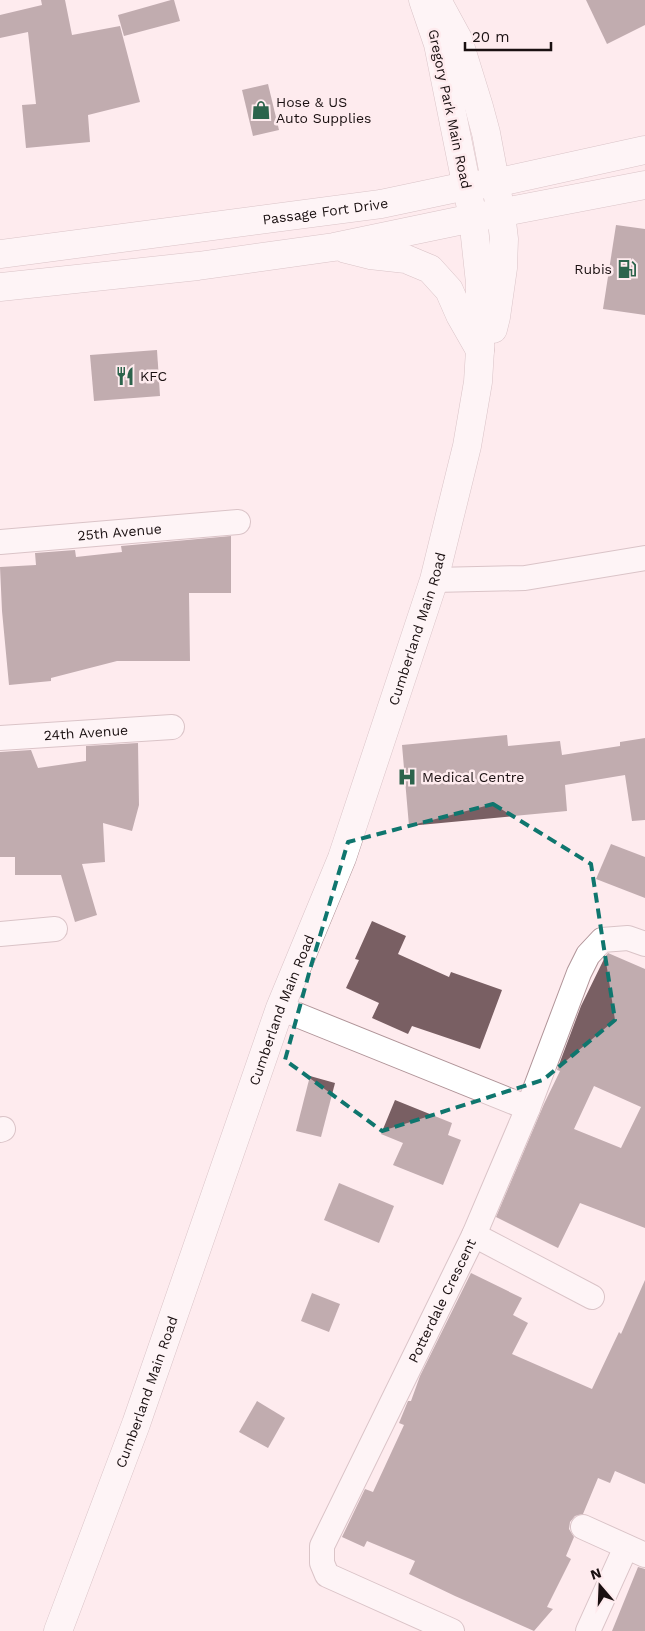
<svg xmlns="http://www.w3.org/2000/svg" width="645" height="1631" font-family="'Work Sans',sans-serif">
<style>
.building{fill:#795f63;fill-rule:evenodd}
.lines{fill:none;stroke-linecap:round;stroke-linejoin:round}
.minor-casing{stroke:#b09498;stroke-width:26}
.tertiary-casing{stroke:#b09498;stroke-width:29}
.secondary-casing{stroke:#b09498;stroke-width:29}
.minor{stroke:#fff;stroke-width:24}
.tertiary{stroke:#fff;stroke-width:28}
.secondary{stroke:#fff;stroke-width:28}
.marked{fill:none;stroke:#0f766e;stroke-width:4;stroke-dasharray:10 6;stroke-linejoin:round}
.labels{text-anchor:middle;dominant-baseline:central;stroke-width:5;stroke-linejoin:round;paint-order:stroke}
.poi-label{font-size:14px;fill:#1a1011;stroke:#feebee;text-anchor:start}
.street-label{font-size:14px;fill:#1a1011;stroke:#feebee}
</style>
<rect width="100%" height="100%" fill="#feebee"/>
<g class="building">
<polygon points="41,0 65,0 72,35 120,26 140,102 88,115 90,142 26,148 22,105 36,104 28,32 0,38 0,15 42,5"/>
<polygon points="171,0 174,0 180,21 124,36 118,15"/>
<polygon points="586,0 645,0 645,25 607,44"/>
<polygon points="268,84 279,130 253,136 242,90"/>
<polygon points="616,225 645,229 645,315 603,309"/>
<polygon points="157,350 160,396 94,401 90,355"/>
<polygon points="231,536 231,593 189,593 190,661 117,661 51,678 51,681 9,685 2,611 0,567 36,565 35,553 75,550 76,557 122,552 121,546"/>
<polygon points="507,735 508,746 560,741 562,755 620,746 620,742 645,738 645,820 632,821 625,775 565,785 567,811 409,826 402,745"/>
<polygon points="138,743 139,805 132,831 103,823 105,862 82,864 97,915 75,922 61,875 15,875 15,857 0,857 0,752 31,750 38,768 86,761 86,746"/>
<polygon points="611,844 645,857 645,898 596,879"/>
<polygon points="372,921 406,936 398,954 449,977 451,972 502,990 480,1049 412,1026 408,1034 372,1018 379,1003 346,988 359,960 355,959"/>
<path d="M608,953L645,969V1228L580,1203L558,1248L496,1217L544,1104L560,1071L557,1070L581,1006L605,957ZM594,1086L641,1107L621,1148L574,1129Z"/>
<polygon points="310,1076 335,1083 321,1137 296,1131"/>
<polygon points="395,1100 452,1123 448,1135 461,1140 443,1185 393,1165 403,1143 381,1134"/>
<polygon points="339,1183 394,1206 379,1243 324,1220"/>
<polygon points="471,1273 522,1298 513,1315 528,1323 512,1354 592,1389 619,1332 621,1334 645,1280 645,1484 615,1471 610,1483 598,1478 583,1514 575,1516 570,1522 569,1529 574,1537 566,1556 571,1559 547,1607 553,1609 534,1631 455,1596 409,1574 415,1561 367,1541 364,1547 342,1537 365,1489 373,1492 404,1425 399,1423 408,1401 411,1401 420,1376"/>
<polygon points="312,1293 340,1304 329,1332 301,1321"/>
<polygon points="257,1401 285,1418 268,1448 239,1432"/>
<polygon points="638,1567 645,1569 645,1631 612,1631"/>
</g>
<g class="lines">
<g class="minor-casing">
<g id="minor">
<path id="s1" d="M0,542L238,522"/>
<polyline points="434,580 525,578 645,558"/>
<path id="s2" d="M0,738L172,727"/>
<polyline points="0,934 55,929"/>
<polyline points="280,1008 528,1108"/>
<polyline points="0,1130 3,1129"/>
<polyline points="474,1235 592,1297"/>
<polyline points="583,1527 645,1555"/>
<path id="s3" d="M452,1631L327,1575L322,1563V1546L474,1235L528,1108L579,973L588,955L602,940L628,938L645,944"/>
<polyline points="588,1631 626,1547"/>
</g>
</g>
<g class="tertiary-casing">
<g id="tertiary">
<polyline points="439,4 458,39 479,107 486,133 501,213 504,239 503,268 496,317 493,329"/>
<path id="s4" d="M58,1631L136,1424L280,1008L342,858L434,580L467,446L478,382L480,350V283L473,218L438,44L423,0"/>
</g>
</g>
<g class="secondary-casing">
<g id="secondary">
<polyline points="346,249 370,255 406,259 430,269 449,290 460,315 480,350"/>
<path id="s5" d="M0,254L381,204L466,186L495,183L645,150"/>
<polyline points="0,287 198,266 334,247 473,218 645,185"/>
</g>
</g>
<use href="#minor" class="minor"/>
<use href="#tertiary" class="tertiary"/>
<use href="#secondary" class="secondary"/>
</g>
<path d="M0 0H645V1631H0ZM493,804L591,864L615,1020L543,1080L382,1131L285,1060L311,966L348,842Z" fill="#feebee" fill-opacity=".55" fill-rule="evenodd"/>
<path class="marked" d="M493,804L591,864L615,1020L543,1080L382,1131L285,1060L311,966L348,842Z"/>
<defs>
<g id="shop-bare" transform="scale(1.5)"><path d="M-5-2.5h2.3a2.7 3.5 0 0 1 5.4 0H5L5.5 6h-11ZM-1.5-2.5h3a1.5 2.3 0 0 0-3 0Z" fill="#2c644c" stroke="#feebee" stroke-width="2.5" paint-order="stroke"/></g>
<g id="fuel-bare" transform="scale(1.5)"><path d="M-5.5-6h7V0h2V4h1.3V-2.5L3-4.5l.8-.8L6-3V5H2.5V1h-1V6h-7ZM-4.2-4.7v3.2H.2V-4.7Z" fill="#2c644c" stroke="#feebee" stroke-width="2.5" paint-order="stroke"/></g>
<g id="restaurant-bare" transform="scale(1.5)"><path d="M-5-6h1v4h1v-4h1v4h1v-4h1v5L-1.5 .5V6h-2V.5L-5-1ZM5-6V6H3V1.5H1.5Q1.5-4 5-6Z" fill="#2c644c" stroke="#feebee" stroke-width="2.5" paint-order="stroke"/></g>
<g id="hospital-bare" transform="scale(1.5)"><path d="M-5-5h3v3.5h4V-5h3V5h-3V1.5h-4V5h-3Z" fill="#2c644c" stroke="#feebee" stroke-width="2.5" paint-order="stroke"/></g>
</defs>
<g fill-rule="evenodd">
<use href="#shop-bare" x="261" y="110"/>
<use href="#fuel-bare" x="627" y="269"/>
<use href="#restaurant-bare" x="125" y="376"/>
<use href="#hospital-bare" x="407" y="777"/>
</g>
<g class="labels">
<g class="poi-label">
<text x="276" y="102">Hose &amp; US<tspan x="276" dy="16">Auto Supplies</tspan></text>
<text x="612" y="269" text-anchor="end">Rubis</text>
<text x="140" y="376">KFC</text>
<text x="422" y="777">Medical Centre</text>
</g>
<g class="street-label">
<text transform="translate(450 109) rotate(78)">Gregory Park Main Road</text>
<text stroke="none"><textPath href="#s5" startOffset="328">Passage Fort Drive</textPath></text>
<text stroke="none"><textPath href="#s1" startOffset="120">25th Avenue</textPath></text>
<text stroke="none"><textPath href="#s4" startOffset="1065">Cumberland Main Road</textPath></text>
<text stroke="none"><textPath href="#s2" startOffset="86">24th Avenue</textPath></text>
<text stroke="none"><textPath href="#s4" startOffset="660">Cumberland Main Road</textPath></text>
<text stroke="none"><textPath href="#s3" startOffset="440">Potterdale Crescent</textPath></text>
<text stroke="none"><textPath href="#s4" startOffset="255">Cumberland Main Road</textPath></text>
</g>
</g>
<g transform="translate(600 1586) rotate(341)" stroke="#feebee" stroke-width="4" paint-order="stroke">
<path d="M0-4L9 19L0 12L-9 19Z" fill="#1a1011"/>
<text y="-8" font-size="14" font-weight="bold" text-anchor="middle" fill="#1a1011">N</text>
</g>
<path d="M465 42v8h86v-8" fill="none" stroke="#1a1011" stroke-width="2.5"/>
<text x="472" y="42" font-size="15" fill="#1a1011" stroke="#feebee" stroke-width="4" paint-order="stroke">20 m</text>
</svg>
